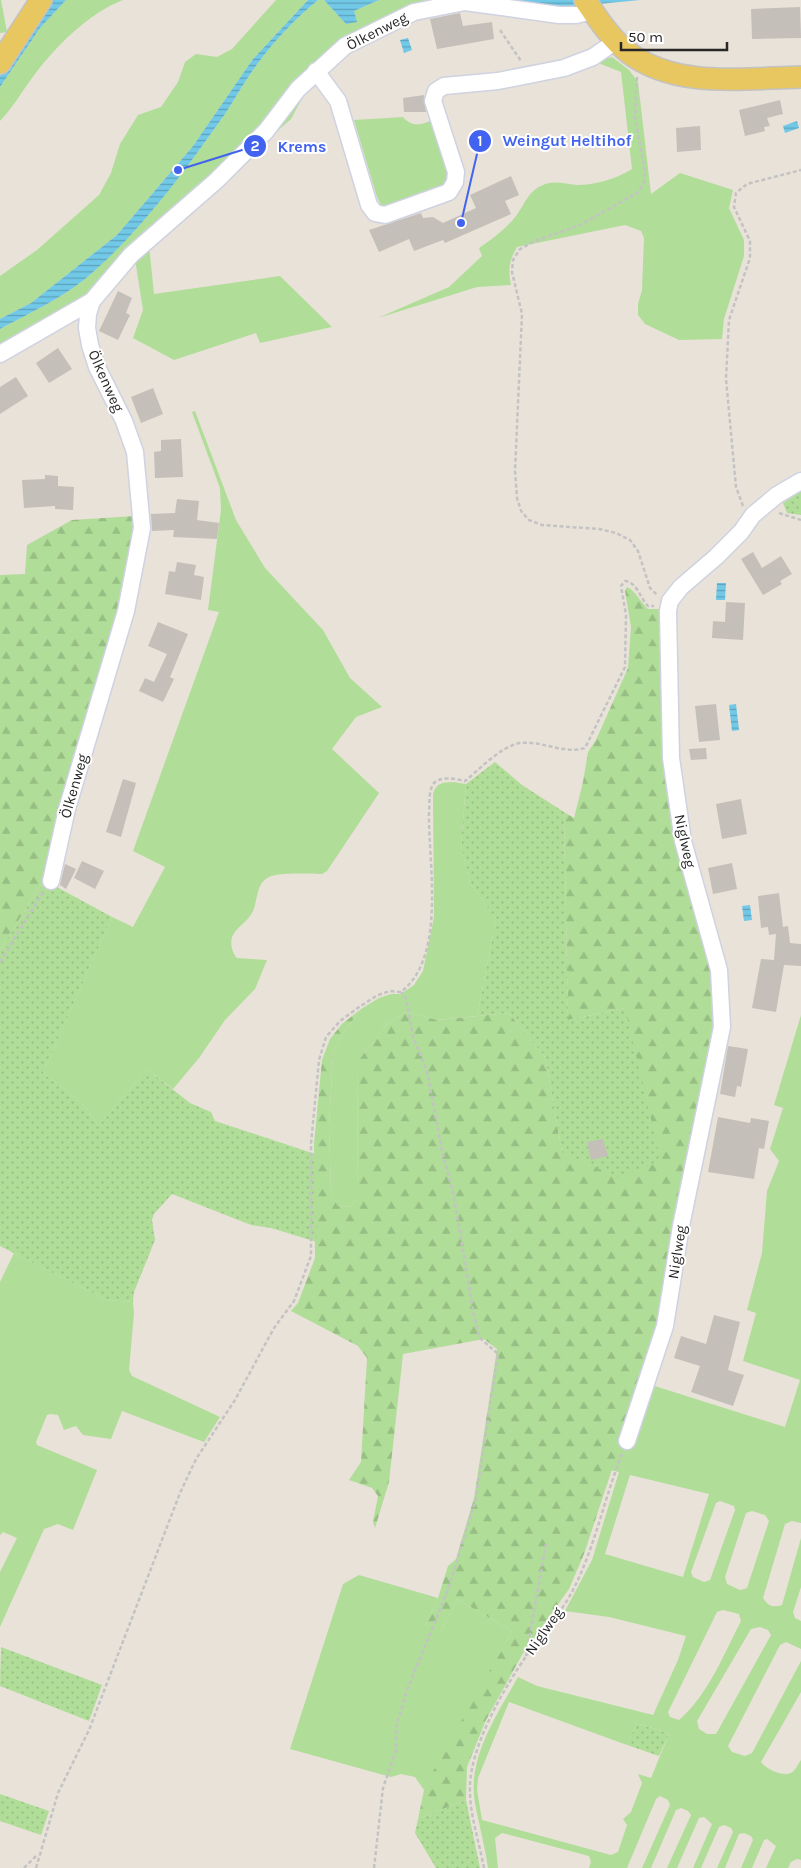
<svg xmlns="http://www.w3.org/2000/svg" width="801" height="1868" font-family="Karla,sans-serif">
<style>
.grass{fill:#b0dd98;fill-rule:evenodd}
.forest{fill:url(#forest-firs)}
.park{fill:url(#park-dots)}
.water{fill:url(#water-rules)}
.building{fill:#c4bfb9}
.lines{fill:none;stroke-linecap:round;stroke-linejoin:round}
.minor-casing{stroke:#cfd2e0;stroke-width:19}
.major-casing{stroke:#c3c3c3;stroke-width:24}
.path{stroke:#c3c3c3;stroke-width:2.5;stroke-dasharray:4 2.5;stroke-linecap:butt}
.minor{stroke:#fff;stroke-width:16}
.major{stroke:#e8c660;stroke-width:21}
.labels{text-anchor:middle;dominant-baseline:central;stroke-width:4;stroke-linejoin:round;paint-order:stroke}
.street-label{font-size:15px;fill:#272727;stroke:#fff}
.leader{fill:none;stroke:#4163ef;stroke-width:2}
.callout-dot{fill:#4163ef;stroke:#fff;stroke-width:2}
.mark-label{font-size:15px;text-anchor:middle;font-weight:bold;fill:#fff}
.callout-label{font-size:16px;text-anchor:middle;font-weight:bold;fill:#4163ef;stroke:#fff;stroke-width:4;stroke-linejoin:round;paint-order:stroke}
</style>
<defs>
<pattern id="forest-firs" width="22" height="20" patternUnits="userSpaceOnUse" patternTransform="scale(1.25)"><rect width="22" height="20" fill="#b0dd98"/><path d="M5 1l3.5 6h-7zM16 11l3.5 6h-7z" fill="#97be83"/></pattern>
<pattern id="park-dots" width="8" height="8" patternUnits="userSpaceOnUse" patternTransform="scale(1.25)"><rect width="8" height="8" fill="#b0dd98"/><path d="M2 2h.1M6 6h.1" fill="none" stroke="#97be83" stroke-width="1.8" stroke-linecap="round"/></pattern>
<pattern id="water-rules" width="6" height="5" patternUnits="userSpaceOnUse" patternTransform="scale(1.25)"><rect width="6" height="5" fill="#71c9e7"/><path d="M0 2.5h6" fill="none" stroke="#5da3bb"/></pattern>
</defs>
<rect width="100%" height="100%" fill="#e9e2d9"/>
<g class="grass">
<polygon points="0,0 1,0 7,32 0,33"/>
<path d="M66,0H123C89,13 56,46 35,74C22,91 15,105 0,121V87L40,28Z"/>
<polygon points="276,0 308,0 253,59 193,146 117,235 31,303 0,319 0,276 37,250 99,195 111,173 120,144 138,115 161,107 178,82 185,62 196,54 217,57 232,49"/>
<path d="M318,0H324L346,24L354,11L379,0H442L371,27L305,93L291,119L149,245L154,294L280,276L332,327L260,343L256,333L174,360L133,338L143,310L135,259L89,299L0,349V329C28,314 60,299 85,279C140,232 184,172 225,114C236,97 246,79 258,63C275,40 296,18 318,0Z"/>
<path d="M612,57L629,70L638,82L651,194L680,173L733,190L729,208L744,240V256L724,319L722,339L679,340L645,324L638,315V304L642,290L644,238L641,231L625,225L517,247C509,261 508,269 511,285L477,287L378,318L449,287L482,256L479,248C492,239 506,229 516,216C525,204 528,191 543,185C555,180 564,184 577,185C595,185 616,179 632,169L621,72L596,62Z"/>
<path d="M403,117C414,129 422,124 435,119L452,173L444,185L389,208L381,205L377,197L354,120Z"/>
<path d="M195,411L236,520L265,568L323,630L350,678L382,707L356,717L332,749L379,793L327,871L322,874C309,874 280,872 269,877C256,883 258,900 253,911C248,922 236,927 232,937C230,944 232,953 237,958L267,960L255,989L225,1020L199,1058L173,1089L147,1069L98,1126C85,1100 65,1091 43,1073L112,917L133,927L165,867L133,851L219,612L208,610L221,510L220,488L192,412Z"/>
<path d="M453,782L466,784L461,846L470,883L496,919L477,1016L437,1020L407,1012L387,1024L358,1061L357,1200L351,1207L338,1206L331,1194L329,1127L333,1053L340,1038L361,1009L379,998L391,994H401L414,985L423,971L434,917L433,794C437,782 442,783 453,782Z"/>
<path d="M801,1015V1523L792,1521L785,1524L763,1598C768,1606 773,1608 782,1605L801,1538V1587L793,1612L795,1618L801,1621V1649L786,1642L780,1645L728,1746L732,1752L745,1756L752,1753L801,1661V1692L761,1762C766,1769 783,1777 791,1773C796,1770 798,1764 801,1760V1860L797,1859L791,1862L788,1868H766L776,1846L767,1839L764,1840L752,1868H741L753,1840L751,1836L744,1833L739,1834L725,1868H717L733,1832L731,1828L724,1825L719,1827L701,1868H693L712,1824L704,1817L699,1818L677,1868H667L691,1815L688,1811L681,1808L676,1810L651,1868H642L670,1805L668,1800L660,1796L656,1799L627,1868H589L591,1862L589,1856L502,1833L495,1838L498,1868H488C485,1846 479,1825 475,1803C467,1758 497,1715 518,1677L537,1686L653,1715L678,1660L686,1636L609,1617L565,1611L592,1560L619,1472L610,1470L642,1382L785,1427L800,1380L743,1361L756,1313L747,1310L762,1253L767,1191L779,1161L770,1149L783,1108L774,1105ZM630,1475L709,1494L683,1577L605,1554ZM720,1501L734,1506L735,1510L710,1580L704,1582L693,1577L691,1572L716,1503ZM752,1511L765,1515L769,1521L747,1588L740,1590L727,1584L725,1577L746,1513ZM723,1610L739,1614L741,1621C724,1654 708,1695 679,1720L670,1717L668,1712L717,1612ZM760,1627L768,1630L771,1635L716,1734H707L699,1729L697,1721L751,1629ZM509,1702L627,1745L637,1723L669,1734L651,1778L638,1774L642,1783L631,1812L623,1819L627,1825L618,1852L611,1855L482,1820L477,1790L478,1778Z"/>
<polygon points="14,1253 107,1300 133,1302 134,1313 129,1370 132,1376 220,1417 204,1442 122,1411 111,1439 83,1435 76,1426 64,1430 58,1415 50,1414 47,1415 36,1442 37,1445 97,1470 73,1530 58,1524 44,1529 0,1627 0,1572 17,1538 3,1532 0,1535 0,1282"/>
<polygon points="359,1575 438,1598 425,1626 440,1634 457,1599 512,1631 424,1790 415,1777 401,1774 391,1777 290,1749 343,1584"/>
</g>
<g class="forest">
<polygon points="135,516 136,527 121,609 44,880 0,950 0,575 25,574 27,545 72,520"/>
<path d="M627,587C636,591 641,603 648,609H663L666,758L714,971L717,1026L660,1324L584,1554L569,1589L522,1655L486,1720L467,1767L466,1800L418,1819L424,1790L431,1775L512,1631L457,1599L440,1634L430,1636L425,1626L438,1598L448,1566L456,1559L474,1498L497,1349L484,1339L403,1354L389,1482L375,1528L373,1522L378,1496L372,1488L349,1480L361,1462L367,1358L358,1346L291,1311L298,1303L315,1258L314,1144L322,1060L330,1039L342,1024L361,1009L340,1038L333,1053L329,1127L331,1194L338,1206L351,1207L357,1200L358,1061L387,1024L407,1012L437,1020L509,1013L545,1057L562,1152L625,1008L568,1020L564,812L574,818L583,782L588,752L596,740L628,668L631,627L625,591Z"/>
</g>
<g class="park">
<polygon points="801,490 801,515 787,513 783,503"/>
<polygon points="495,762 522,785 564,812 568,1020 625,1008 661,1162 617,1177 562,1152 545,1057 509,1013 477,1016 496,919 470,883 461,846 466,784"/>
<path d="M44,880L112,917L43,1073C65,1091 85,1100 98,1126L147,1069L190,1103L211,1112L215,1121L315,1154L317,1242L271,1228L251,1225L172,1194L154,1214L152,1220L155,1240L134,1292L133,1302L107,1300L0,1246V950Z"/>
<polygon points="1,1647 102,1685 89,1721 0,1686"/>
<polygon points="637,1723 669,1734 659,1756 627,1745"/>
<polygon points="0,1794 49,1811 41,1835 0,1821"/>
<polygon points="466,1800 480,1868 436,1868 415,1833 418,1819"/>
</g>
<g class="water">
<polygon points="51,0 66,0 40,28 0,87 0,76"/>
<path d="M308,0H318C296,18 275,40 258,63C246,79 236,97 225,114C184,172 140,233 85,279C60,299 28,314 0,329V319L31,303L117,235L193,146L253,59Z"/>
<polygon points="324,0 379,0 354,11 357,22 346,24"/>
<polygon points="490,0 640,0 558,8"/>
<polygon points="408,38 412,50 404,53 400,40"/>
<polygon points="797,121 799,128 785,133 783,126"/>
<polygon points="717,583 726,583 725,600 716,600"/>
<polygon points="736,704 739,730 732,731 729,705"/>
<polygon points="750,905 752,920 744,921 742,906"/>
</g>
<g class="building">
<polygon points="800,7 801,38 752,39 751,9"/>
<polygon points="460,13 463,26 492,22 494,39 437,49 430,19"/>
<polygon points="424,95 426,112 404,112 403,98"/>
<polygon points="780,100 783,114 767,118 770,126 764,127 765,131 745,136 739,110"/>
<polygon points="700,126 701,150 677,152 676,128"/>
<polygon points="511,176 519,195 505,201 511,214 445,243 443,240 414,251 409,239 379,252 369,230 421,213 423,218 433,217 443,223 476,208 470,195"/>
<polygon points="118,291 132,298 126,313 130,315 118,340 99,331"/>
<polygon points="58,348 72,369 49,383 36,363"/>
<polygon points="16,377 28,396 0,414 0,387"/>
<polygon points="153,388 163,414 141,423 131,397"/>
<polygon points="181,439 183,477 155,478 154,452 161,451 161,440"/>
<polygon points="45,475 58,476 58,486 74,487 73,510 55,509 55,506 24,508 22,480 45,479"/>
<polygon points="177,499 199,501 197,520 219,523 217,539 173,537 174,530 152,531 151,514 175,513"/>
<polygon points="753,552 762,568 781,556 792,574 780,581 782,584 763,595 741,559"/>
<polygon points="177,562 196,565 194,575 204,577 201,600 165,594 169,571 175,572"/>
<polygon points="726,602 745,603 743,640 712,638 713,621 725,622"/>
<polygon points="158,622 188,634 170,677 174,679 163,702 139,691 145,678 154,682 167,654 148,646"/>
<polygon points="716,704 720,740 699,742 695,706"/>
<polygon points="706,748 707,759 691,760 689,749"/>
<polygon points="123,779 136,783 121,837 106,832"/>
<polygon points="741,799 747,834 722,839 716,804"/>
<polygon points="82,861 104,871 95,889 74,878"/>
<polygon points="732,863 737,889 713,894 708,868"/>
<polygon points="65,864 76,869 66,889 60,885"/>
<polygon points="779,893 783,927 788,926 790,943 801,944 801,966 784,965 776,1012 752,1008 761,959 774,960 776,934 769,935 768,927 761,928 758,896"/>
<polygon points="728,1046 748,1049 741,1087 737,1086 735,1097 720,1094"/>
<polygon points="718,1117 750,1123 751,1118 769,1121 764,1149 759,1148 754,1179 708,1172"/>
<polygon points="603,1139 608,1156 591,1160 587,1142"/>
<polygon points="714,1315 740,1322 728,1370 744,1375 733,1406 691,1392 700,1366 674,1358 681,1336 706,1344"/>
</g>
<g class="lines">
<g class="minor-casing">
<g id="minor">
<polyline points="316,71 338,101 369,205 375,213 385,215 449,192 455,182 456,172 433,101 436,91 444,86 498,81 564,68 593,57 616,41"/>
<polyline points="0,354 92,301"/>
<polyline points="51,881 67,809 126,611 142,528 135,452 124,421 97,367 90,345 87,328 88,314 92,301 131,255 217,180 266,131 298,89 345,46 414,12 465,2 559,15 576,15 593,11"/>
<polyline points="627,1441 665,1326 681,1226 722,1027 719,970 683,841 671,758 668,611 670,601 681,587 716,557 741,532 753,515 777,495 801,481"/>
</g>
</g>
<g class="major-casing">
<g id="major">
<path d="M585,0C598,19 611,39 629,53C677,89 745,78 801,77"/>
<polyline points="0,63 41,0"/>
</g>
</g>
<g class="path">
<polyline points="500,30 521,61"/>
<polyline points="637,77 635,118 645,170 644,183 637,193 580,225 535,241 520,249 513,260 512,272 522,314 515,471 517,498 521,511 529,520 542,525 599,529 616,533 630,540 638,551 650,588 657,595"/>
<polyline points="743,506 736,487 726,379 729,320 750,258 750,241 734,207 736,193 747,184 801,170"/>
<polyline points="779,513 801,520"/>
<polyline points="0,962 43,892"/>
<polyline points="526,1656 546,1544"/>
<polyline points="24,1868 37,1855"/>
<path d="M36,1868L58,1793L89,1730L180,1493L196,1459L235,1400L274,1328L294,1301L311,1256V1144L319,1060L326,1037L340,1021L359,1007L378,995L390,991L401,992C447,956 428,864 429,812C430,803 428,789 435,782C442,776 456,779 465,781C480,769 497,750 516,744C538,738 562,755 585,748L625,667L626,615L621,586L625,581C637,582 640,598 648,606H654"/>
<polyline points="374,1868 383,1788 396,1750 396,1727 407,1690 448,1590 476,1498 498,1354 480,1338 474,1316 453,1192 442,1151 427,1071 413,1037 406,998 401,992"/>
<path d="M484,1868C479,1841 469,1813 470,1786C471,1745 504,1688 527,1655C542,1634 561,1613 573,1590C595,1547 604,1499 622,1454"/>
</g>
<use href="#minor" class="minor"/>
<use href="#major" class="major"/>
</g>
<g class="labels">
<g class="street-label">
<text transform="translate(377 31) rotate(-27)">Ölkenweg</text>
<text transform="translate(106 381) rotate(66)">Ölkenweg</text>
<text transform="translate(74 786) rotate(-74)">Ölkenweg</text>
<text transform="translate(685 841) rotate(78)">Niglweg</text>
<text transform="translate(677 1252) rotate(-81)">Niglweg</text>
<text transform="translate(544 1631) rotate(-55)">Niglweg</text>
</g>
</g>
<path class="leader" d="M461 223L480 141M178 170L255 146"/>
<g class="callout-dot">
<circle cx="461" cy="223" r="5"/>
<circle cx="178" cy="170" r="5"/>
<circle cx="480" cy="141" r="12"/>
<circle cx="255" cy="146" r="12"/>
</g>
<g class="mark-label">
<text x="480" y="146">1</text>
<text x="255" y="151">2</text>
</g>
<g class="callout-label">
<text x="567" y="146">Weingut Heltihof</text>
<text x="302" y="152">Krems</text>
</g>
<path d="M621 42v8h106v-8" fill="none" stroke="#272727" stroke-width="2.5"/>
<text x="628" y="42" font-size="15" fill="#272727" stroke="#ffffff" stroke-width="4" paint-order="stroke">50 m</text>
</svg>
